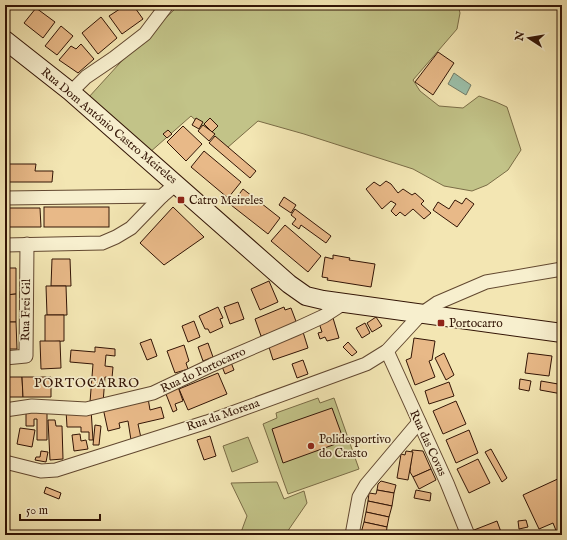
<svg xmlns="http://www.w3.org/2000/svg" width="567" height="540" font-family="'IM FELL English',serif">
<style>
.green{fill:#c2c388;stroke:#7a6c46}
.water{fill:#9bc0aa;stroke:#717b68}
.building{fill:#e8b988;stroke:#321405}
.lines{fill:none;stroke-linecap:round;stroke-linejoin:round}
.minor-casing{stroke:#624830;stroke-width:15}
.secondary-casing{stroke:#321405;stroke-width:20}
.minor{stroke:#f7efce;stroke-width:13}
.secondary{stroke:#f7efce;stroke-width:18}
.poi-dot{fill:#8f2418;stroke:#f7efce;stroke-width:1.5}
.labels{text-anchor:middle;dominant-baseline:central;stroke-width:3.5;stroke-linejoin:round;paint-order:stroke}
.street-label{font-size:12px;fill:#321405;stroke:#f7efce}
.poi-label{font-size:12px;fill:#321405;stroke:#f7efce;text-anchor:start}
.neighbourhood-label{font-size:13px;letter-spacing:1px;fill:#321405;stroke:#f7efce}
</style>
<rect width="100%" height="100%" fill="#f3e6b3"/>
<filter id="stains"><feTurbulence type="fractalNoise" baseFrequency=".005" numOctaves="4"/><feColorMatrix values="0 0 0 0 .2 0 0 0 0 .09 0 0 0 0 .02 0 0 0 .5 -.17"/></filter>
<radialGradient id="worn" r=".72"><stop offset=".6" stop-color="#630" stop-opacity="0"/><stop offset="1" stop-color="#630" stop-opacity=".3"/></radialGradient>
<g class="green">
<polygon points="179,5 458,5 460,13 457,29 413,80 420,91 439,106 463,108 479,96 496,102 507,107 521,150 508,170 487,185 472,191 444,186 413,169 304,134 258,121 227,148 191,116 149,153 88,98 119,64"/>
<polygon points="318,398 320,403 334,398 359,469 288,494 263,424 277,418 276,413"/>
<polygon points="248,437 258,462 232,472 223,446"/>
<polygon points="277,482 284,499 304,491 307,503 285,535 240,535 247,516 231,483"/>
</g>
<polygon class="water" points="454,73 471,85 466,95 448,84"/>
<g class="building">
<polygon points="126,5 133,5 143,19 122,34 109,16"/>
<polygon points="145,5 156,5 154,10"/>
<polygon points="36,8 55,22 43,38 24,23"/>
<polygon points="101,17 117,38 98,54 82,33"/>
<polygon points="61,26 73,36 57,55 45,46"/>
<polygon points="81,44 94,59 78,73 59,60 71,46 76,49"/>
<polygon points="438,52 454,63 433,95 415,82"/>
<polygon points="196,118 203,122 199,129 192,125"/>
<polygon points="210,118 218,126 212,132 204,124"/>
<polygon points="203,125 215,134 209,141 198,131"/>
<polygon points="183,126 202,144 186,161 167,142"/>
<polygon points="168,130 172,134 167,138 163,134"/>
<polygon points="215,136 256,171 250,178 209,143"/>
<polygon points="204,151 241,182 228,198 191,167"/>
<polygon points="5,164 36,164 35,171 53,171 52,182 5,182"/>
<polygon points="386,181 391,184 398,193 403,189 412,195 415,193 424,201 421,204 431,213 424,219 413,209 405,216 400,212 396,216 391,211 396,204 391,201 382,209 366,189 374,182 380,186"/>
<polygon points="243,189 280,218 268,234 231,205"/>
<polygon points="284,197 296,205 291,213 279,205"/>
<polygon points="466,198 474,204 457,227 433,210 438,202 449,209 455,200 462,204"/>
<rect x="44" y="207" width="65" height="20"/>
<polygon points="173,207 204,237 164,265 140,243"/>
<polygon points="5,208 40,208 41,227 5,227"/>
<polygon points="295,209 331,236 326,243 301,225 299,229 292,224 296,219 291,215"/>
<polygon points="285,225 321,256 308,272 271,241"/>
<polygon points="333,255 350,258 349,260 375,264 371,287 327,280 328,278 322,277 325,257 333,259"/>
<polygon points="52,259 70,259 71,286 51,286"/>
<polygon points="5,268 16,268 16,294 5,295"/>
<polygon points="269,281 278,302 260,310 251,289"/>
<polygon points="46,286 66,286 67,315 47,315"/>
<polygon points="16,294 16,322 5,322 5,295"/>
<polygon points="238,302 244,319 230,324 224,307"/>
<polygon points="218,307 223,318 220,319 223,327 210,333 208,329 205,329 199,316"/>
<polygon points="284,307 285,310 291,308 297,324 261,336 255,319"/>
<polygon points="45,315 64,315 64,341 45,342"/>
<polygon points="376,317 382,326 372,332 367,323"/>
<polygon points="333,318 339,338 327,341 325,337 320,339 318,333 322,332 319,323"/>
<polygon points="194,321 200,337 188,342 182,326"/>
<polygon points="5,322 16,322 17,349 5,349"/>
<polygon points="365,323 370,333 362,338 356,328"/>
<polygon points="303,332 308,348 273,360 268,344"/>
<polygon points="414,338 435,341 432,360 429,361 435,377 415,385 406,360 411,358"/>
<polygon points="151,339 157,356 147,360 140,343"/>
<polygon points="40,341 60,341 61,368 41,369"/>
<polygon points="348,342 357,352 352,356 343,347"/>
<polygon points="208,343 213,357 203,361 198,347"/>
<polygon points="184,345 189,361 186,363 188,369 175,373 167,351"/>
<polygon points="95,347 115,349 115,356 106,355 105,366 113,367 112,378 105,377 103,403 90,402 93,364 70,362 71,350 95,352"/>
<polygon points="444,353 454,375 446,380 435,358"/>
<polygon points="528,353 552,356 549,376 525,373"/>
<polygon points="230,360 234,370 225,374 221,364"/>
<polygon points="303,360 308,374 297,378 292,364"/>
<polygon points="562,360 562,394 540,390 541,381 558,384"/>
<polygon points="218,373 227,394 188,410 179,389"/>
<polygon points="5,377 22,377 23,397 5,397"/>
<polygon points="22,377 51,377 51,397 23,397"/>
<polygon points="520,379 531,381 529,391 519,389"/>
<polygon points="449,382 454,396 429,404 425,391"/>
<polygon points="177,384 183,401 175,404 177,410 173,412 164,389"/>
<polygon points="148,398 150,410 161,407 164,418 138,424 141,438 131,440 128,421 119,423 120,428 108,431 103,408"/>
<polygon points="456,401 466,424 443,434 433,411"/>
<polygon points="332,408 344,441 283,463 272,429"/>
<polygon points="91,409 93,440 89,440 89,432 81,432 81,427 67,427 66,410"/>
<polygon points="26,411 47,411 47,440 37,440 37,419 34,419 34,426 26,426"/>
<polygon points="48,420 55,420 56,426 62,426 63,459 50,460"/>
<polygon points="95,425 101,426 99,445 93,445"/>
<polygon points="20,428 35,430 32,447 17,444"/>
<polygon points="469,430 478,453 456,463 446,440"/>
<polygon points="80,434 81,441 86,440 88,449 74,451 72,435"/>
<polygon points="210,436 216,456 204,460 197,440"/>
<polygon points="491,449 507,478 502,482 485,452"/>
<polygon points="412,450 423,451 431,469 413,477 410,472"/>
<polygon points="41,451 48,452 46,462 35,460 36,457 40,457"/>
<polygon points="406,451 413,452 408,480 397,478 401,454 405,455"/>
<polygon points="478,459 490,483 469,493 457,469"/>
<polygon points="431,469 436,480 419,489 413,477"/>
<polygon points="562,477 562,535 552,535 557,533 553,523 539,529 523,495"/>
<polygon points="381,481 396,485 394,493 377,490 378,484"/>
<polygon points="46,487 61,493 59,499 44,493"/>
<polygon points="377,490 394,493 392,506 368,501 369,493 376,494"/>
<polygon points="416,490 431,493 430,501 414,498"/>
<polygon points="368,501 392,506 389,517 366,512"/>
<polygon points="366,512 389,517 387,527 364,522"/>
<polygon points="526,520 528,527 519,529 518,521"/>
<polygon points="497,521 501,532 493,535 476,535 474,530"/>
<polygon points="364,522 387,527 386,535 371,535 361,533"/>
<polygon points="521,531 523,535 506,535"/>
</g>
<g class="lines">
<g class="minor-casing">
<g id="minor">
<polyline points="71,92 86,77 114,58 145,34 167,5"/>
<polyline points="5,198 162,196 176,184"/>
<polyline points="5,245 102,243 116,237 131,228 162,196"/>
<polyline points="387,351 447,483 468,535"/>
<polyline points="5,358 26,356 27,244"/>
<polyline points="5,410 32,406 86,409 153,393 212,365 298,328 324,316 344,303"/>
<polyline points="5,462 41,471 56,470 207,422 366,364 387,351 421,314 437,303 486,282 562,269"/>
<polyline points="352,535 359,497 366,485 419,422"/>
</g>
</g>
<g class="secondary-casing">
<polyline id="secondary" points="5,40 71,92 289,284 306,296 323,300 562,333"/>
</g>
<use href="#minor" class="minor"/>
<use href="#secondary" class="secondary"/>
</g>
<g class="poi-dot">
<rect x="177" y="196" width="8" height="8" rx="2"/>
<rect x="437" y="319" width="8" height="8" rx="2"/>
<circle cx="311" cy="446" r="4"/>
</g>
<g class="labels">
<g class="street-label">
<text transform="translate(109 126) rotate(40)">Rua Dom António Castro Meireles</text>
<text transform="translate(26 310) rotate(-89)">Rua Frei Gil</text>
<text transform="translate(203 370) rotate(-25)">Rua do Portocarro</text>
<text transform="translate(223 415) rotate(-19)">Rua da Morena</text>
<text transform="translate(428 443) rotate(65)">Rua das Covas</text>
</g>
<g class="poi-label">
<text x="189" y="200">Catro Meireles</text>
<text x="449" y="323">Portocarro</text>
<text x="319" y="439">Polidesportivo<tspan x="319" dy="14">do Crasto</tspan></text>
</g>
<g class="neighbourhood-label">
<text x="87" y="383">PORTOCARRO</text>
</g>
</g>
<rect width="567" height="540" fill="none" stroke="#f3e6b3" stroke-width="20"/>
<rect x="6" y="6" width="555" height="528" fill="none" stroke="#321405" stroke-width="2"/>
<rect x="10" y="10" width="547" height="520" fill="none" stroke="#321405"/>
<g transform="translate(529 38) rotate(282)" stroke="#f7efce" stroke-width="3" paint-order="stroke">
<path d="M0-3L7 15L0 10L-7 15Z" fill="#321405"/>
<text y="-6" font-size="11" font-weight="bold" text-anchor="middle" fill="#321405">N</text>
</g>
<path d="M20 514v6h80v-6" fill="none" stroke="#321405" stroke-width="2"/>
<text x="26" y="514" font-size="12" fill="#321405" stroke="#f7efce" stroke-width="3" paint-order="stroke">50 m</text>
<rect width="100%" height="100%" filter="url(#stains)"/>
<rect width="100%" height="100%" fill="url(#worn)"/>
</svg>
